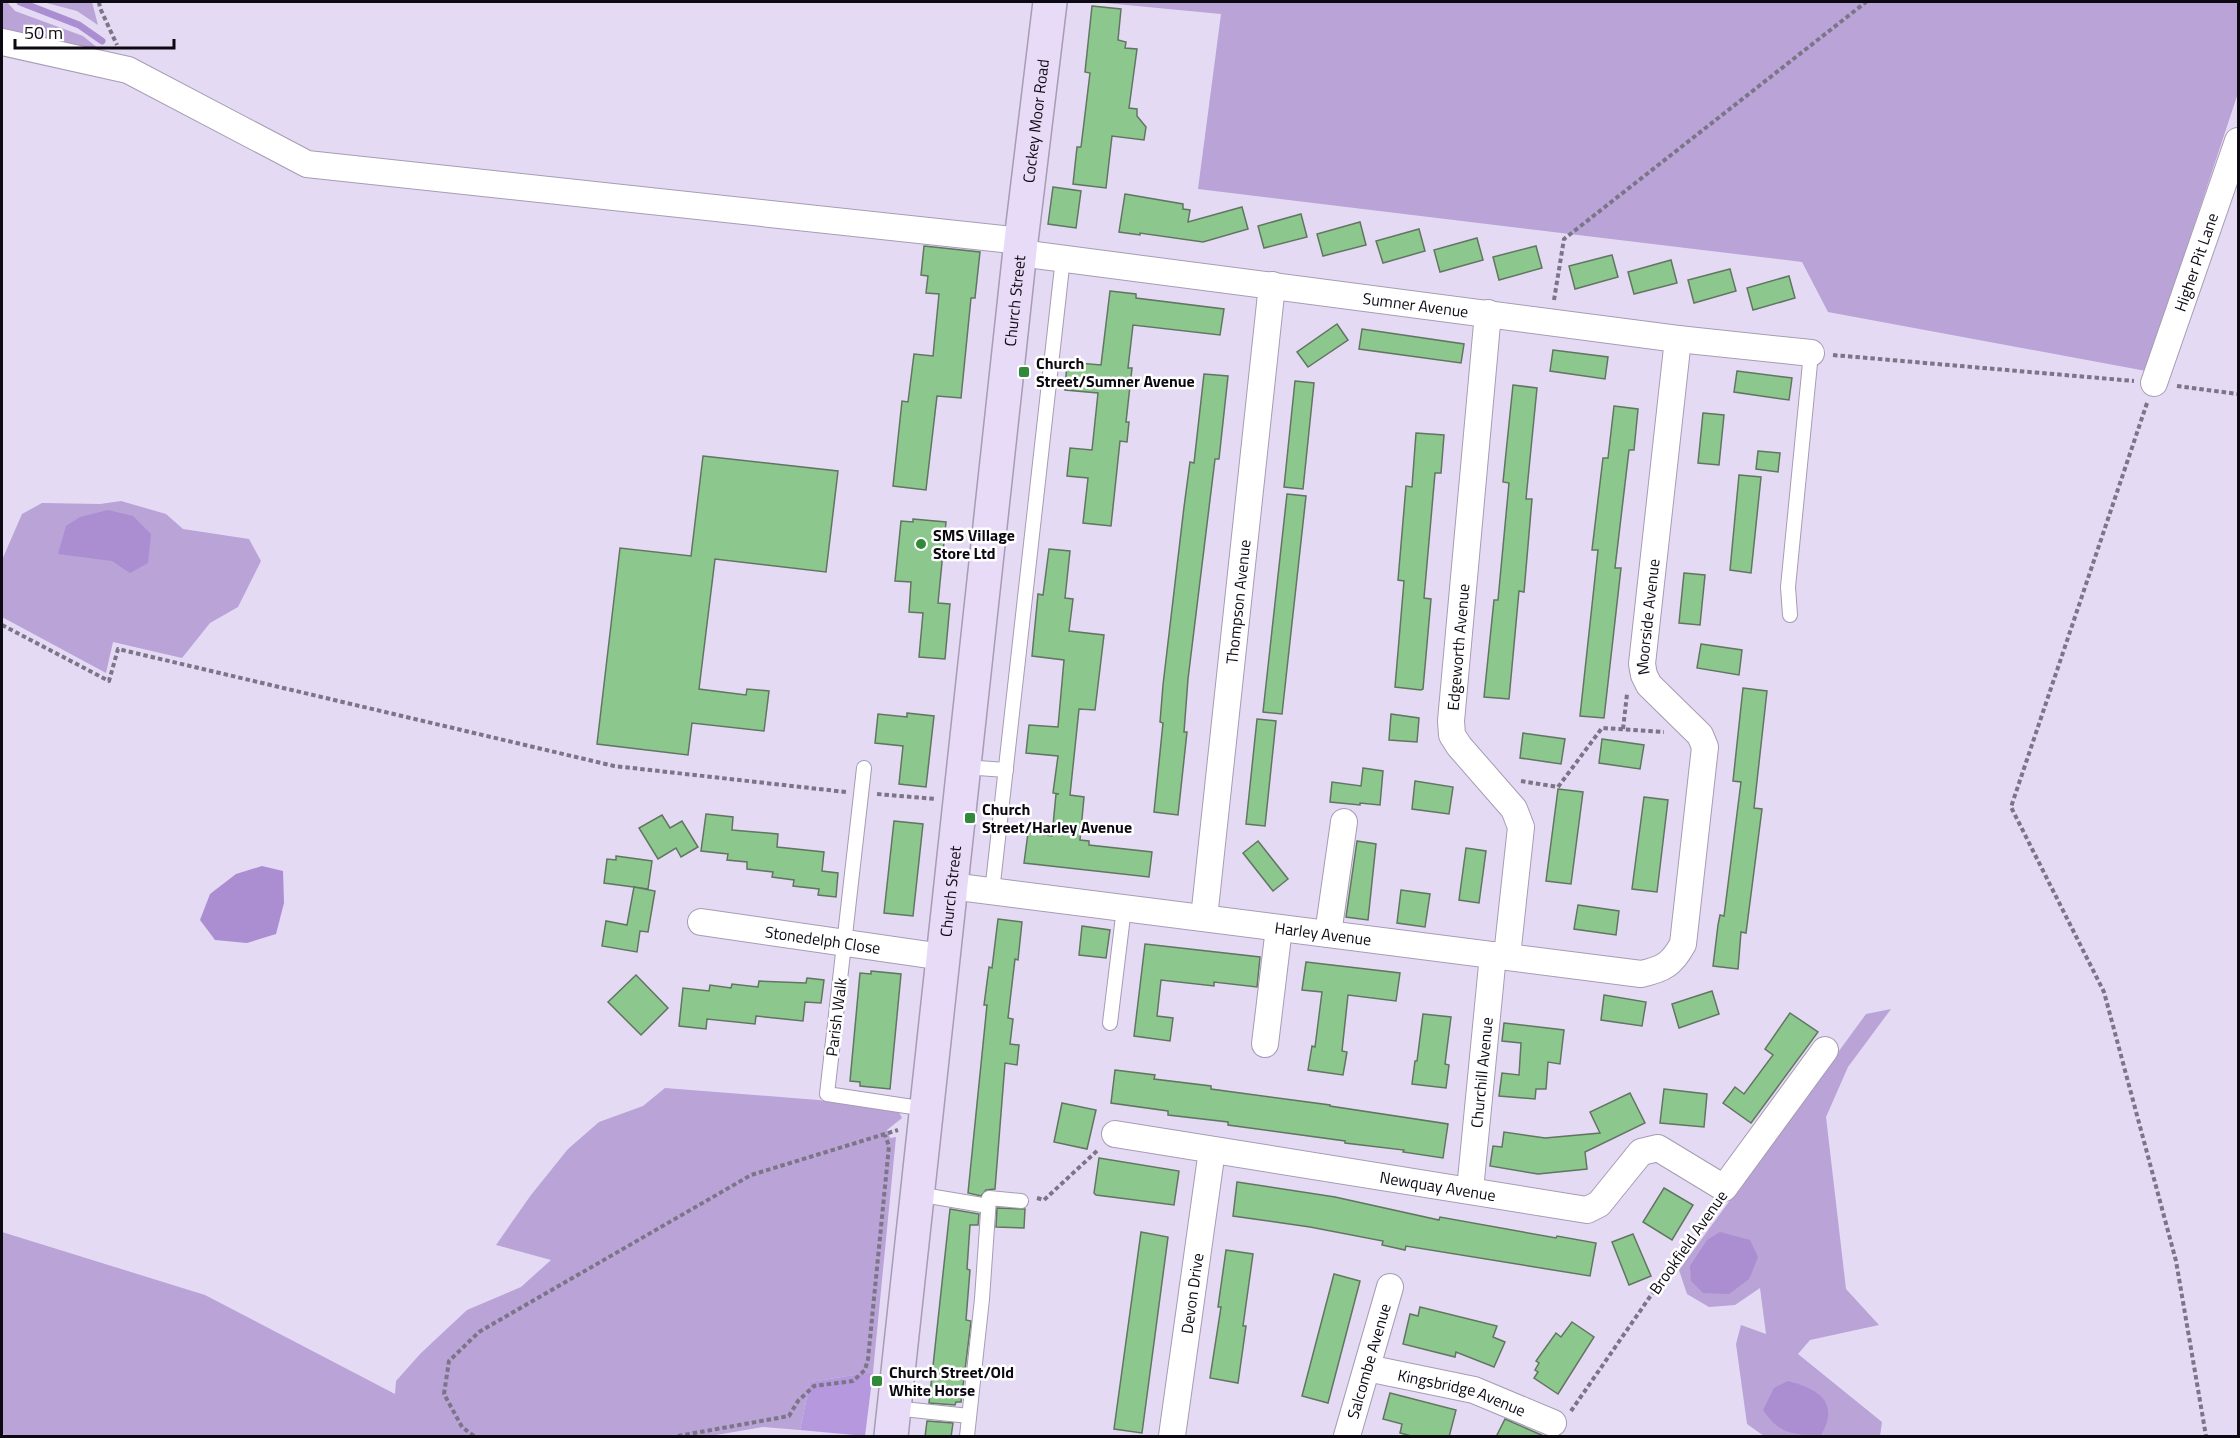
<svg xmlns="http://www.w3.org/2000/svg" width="2240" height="1438" font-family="'Titillium Web',sans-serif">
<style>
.green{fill:#b9a3d7}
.forest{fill:#b698de}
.water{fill:#ab8dd2}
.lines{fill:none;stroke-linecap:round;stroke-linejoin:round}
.stream{stroke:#ab8dd2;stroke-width:7}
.building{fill:#8cc88d;stroke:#627562;stroke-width:1.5}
.lane-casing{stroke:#a69cb4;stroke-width:16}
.street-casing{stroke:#a69cb4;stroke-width:28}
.secondary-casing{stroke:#a69cb4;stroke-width:36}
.path{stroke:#7c7587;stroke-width:4;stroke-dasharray:4.5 3;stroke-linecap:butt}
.lane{stroke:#fff;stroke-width:14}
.street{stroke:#fff;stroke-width:26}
.secondary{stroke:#e8dbf7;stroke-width:33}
.poi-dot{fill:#318a3a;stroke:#fff;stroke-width:2}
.labels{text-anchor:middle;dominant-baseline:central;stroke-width:5;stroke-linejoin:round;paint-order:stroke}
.street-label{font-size:16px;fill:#0d0912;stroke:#fff}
.poi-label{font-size:16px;font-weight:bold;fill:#0d0912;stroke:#fff;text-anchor:start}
</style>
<rect width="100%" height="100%" fill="#e4daf4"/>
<g class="green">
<polygon points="2,2 7,2 15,11 83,36 105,54 2,34"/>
<polygon points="43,2 92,2 98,25 77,11"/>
<polygon points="1095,2 2238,2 2238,93 2146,371 1828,312 1802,262 1198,189 1221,14"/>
<polygon points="121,501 166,514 183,529 249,539 261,561 238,607 210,623 182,658 113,642 106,673 2,617 2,560 22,514 42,503 100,504"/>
<polygon points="1891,1009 1848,1067 1826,1117 1846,1289 1879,1325 1810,1340 1798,1354 1882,1422 1880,1436 1764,1436 1747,1424 1736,1344 1741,1325 1766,1334 1760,1288 1735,1305 1709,1307 1687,1294 1679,1270 1866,1014"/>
<polygon points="665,1088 818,1100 898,1110 902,1118 887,1130 890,1138 896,1137 873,1372 810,1382 800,1430 763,1427 710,1436 9,1436 2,1434 2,1232 205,1295 395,1394 396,1381 421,1353 467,1310 521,1287 551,1260 496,1245 531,1195 568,1149 599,1122 643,1106"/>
</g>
<polygon class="forest" points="873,1372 865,1436 800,1430 810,1382"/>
<g class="water">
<polygon points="108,510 133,516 151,534 148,563 130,573 112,561 58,554 66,526 80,517"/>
<polygon points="262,866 283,871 284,903 276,934 247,943 215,940 200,920 210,894 236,874"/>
<polygon points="1720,1232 1750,1240 1758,1257 1749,1279 1729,1294 1703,1293 1691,1281 1690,1266 1707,1240"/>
<path d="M1788,1381C1818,1389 1840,1402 1821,1435C1793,1435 1780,1435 1763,1410L1774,1388Z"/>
</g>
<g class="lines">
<polyline class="stream" points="20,2 79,25 102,41"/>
</g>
<g class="building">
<polygon points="1092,6 1121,9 1118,40 1126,42 1125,48 1137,49 1129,108 1137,109 1137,116 1146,127 1144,140 1112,136 1106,188 1073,184 1077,147 1081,147 1090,73 1085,72"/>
<polygon points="1053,187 1081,191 1076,228 1048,224"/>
<polygon points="1125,194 1183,204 1183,209 1190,210 1188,222 1242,207 1248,229 1203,242 1140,233 1140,235 1119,232"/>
<polygon points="1301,214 1307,237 1264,248 1258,226"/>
<polygon points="1360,222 1366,245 1323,256 1317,234"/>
<polygon points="1419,229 1425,251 1383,263 1376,241"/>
<polygon points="1477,238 1483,260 1440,272 1434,250"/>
<polygon points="924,246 980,252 975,298 971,298 961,398 937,396 926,490 893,486 902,401 908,402 914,354 933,356 939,294 926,293 928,276 921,275"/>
<polygon points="1536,246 1542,268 1499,280 1493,257"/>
<polygon points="1612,255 1618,277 1575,289 1569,266"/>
<polygon points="1671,260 1677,283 1634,294 1628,272"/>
<polygon points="1730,269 1736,291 1694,303 1688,280"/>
<polygon points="1789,276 1795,298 1753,310 1747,288"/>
<polygon points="1110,291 1136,294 1136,298 1224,309 1220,335 1133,325 1128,368 1132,368 1126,422 1129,422 1127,442 1120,441 1111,526 1083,523 1088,478 1067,476 1070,448 1092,450 1098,393 1065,390 1067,362 1101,365"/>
<polygon points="1337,324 1348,340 1308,367 1297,352"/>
<polygon points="1362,329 1464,344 1461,363 1359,349"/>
<polygon points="1553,350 1608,357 1605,379 1550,371"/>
<polygon points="1737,371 1792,378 1789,400 1734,392"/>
<polygon points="1204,374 1228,376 1219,459 1215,459 1188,679 1184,732 1187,732 1178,815 1154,812 1163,723 1160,722 1163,685 1184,507 1190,462 1194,463"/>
<polygon points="1295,381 1314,383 1303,489 1284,487"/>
<polygon points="1513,385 1537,388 1526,499 1532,499 1524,592 1519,591 1509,699 1484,697 1494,600 1498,600 1501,568 1509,483 1503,482"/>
<polygon points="1614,406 1638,409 1634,450 1629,450 1615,568 1621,568 1604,718 1580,716 1598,550 1592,550 1603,458 1608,458"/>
<polygon points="1703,413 1724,415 1719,465 1698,463"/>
<polygon points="1416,433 1444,435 1441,473 1435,473 1424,598 1431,599 1423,689 1421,690 1395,687 1404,581 1398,580 1406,486 1412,487"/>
<polygon points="1758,451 1780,453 1778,472 1756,469"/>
<polygon points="703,456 838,471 826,572 715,559 699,689 746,695 747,689 769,691 764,731 692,723 688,755 597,744 620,548 691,556"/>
<polygon points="1739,475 1761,477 1751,573 1730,570"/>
<polygon points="1287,494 1306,496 1282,714 1263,712"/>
<polygon points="913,519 946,522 938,603 950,604 945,659 919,657 923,613 909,612 911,582 895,581 901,521 913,522"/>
<polygon points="1049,549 1070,551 1065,598 1073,599 1069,631 1104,635 1095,710 1079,709 1070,795 1084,797 1080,840 1089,841 1089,845 1152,852 1149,877 1024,863 1028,833 1052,836 1056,794 1059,794 1053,793 1058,756 1026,753 1029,725 1058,727 1064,660 1032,656 1038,594 1043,595"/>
<polygon points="1684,573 1705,575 1700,625 1679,623"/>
<polygon points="1701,644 1742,650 1739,675 1697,668"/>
<polygon points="1743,688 1767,691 1754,808 1762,809 1746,933 1741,932 1738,969 1713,966 1718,925 1720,915 1724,916 1741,782 1733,781"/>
<polygon points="907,713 934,716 926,787 899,784 903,746 875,743 878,714 907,717"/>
<polygon points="1391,714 1419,718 1417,742 1389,740"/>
<polygon points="1257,719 1276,721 1265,826 1246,824"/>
<polygon points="1523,733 1565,739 1561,764 1520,758"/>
<polygon points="1602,739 1644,745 1640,769 1599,763"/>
<polygon points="1363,768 1383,771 1380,805 1360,803 1360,805 1330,802 1332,782 1361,786"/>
<polygon points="1415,781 1453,787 1449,814 1412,809"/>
<polygon points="1558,789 1583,792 1571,884 1546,881"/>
<polygon points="1644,797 1668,800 1657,892 1632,889"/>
<polygon points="706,814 733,817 732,830 778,834 777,847 824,852 822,871 838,873 836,897 818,895 819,889 793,886 794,880 772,877 773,872 747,869 747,862 727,860 728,854 701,851"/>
<polygon points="662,815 670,828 682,821 698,847 681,857 676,848 658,859 639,828"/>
<polygon points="894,821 923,824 913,916 884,913"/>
<polygon points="1258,841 1288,879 1273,891 1243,853"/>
<polygon points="1357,841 1376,844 1368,920 1346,917"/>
<polygon points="1466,848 1486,851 1479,903 1459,900"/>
<polygon points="616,856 652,861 648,889 604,883 607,859 616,860"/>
<polygon points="634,887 655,891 648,932 640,931 637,952 602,946 606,921 627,925"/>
<polygon points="1401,890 1430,894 1425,927 1397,923"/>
<polygon points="1578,905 1619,911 1616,935 1574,929"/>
<polygon points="998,919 1022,922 1018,960 1015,959 1008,1018 1013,1019 1010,1044 1019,1045 1017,1065 1005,1063 995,1189 986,1190 981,1196 968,1193 987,1005 984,1005 989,967 992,968"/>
<polygon points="1082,926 1110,930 1106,958 1079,955"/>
<polygon points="1145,944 1260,957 1257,987 1214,982 1214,986 1161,980 1157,1016 1173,1018 1170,1041 1134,1036"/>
<polygon points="1306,962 1400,973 1396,1001 1348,995 1342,1051 1347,1052 1343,1075 1308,1070 1312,1046 1315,1047 1322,992 1302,990"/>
<polygon points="871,971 901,974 890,1089 860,1086 860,1082 850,1081 860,973 871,974"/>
<polygon points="636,975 668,1008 641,1035 608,1002"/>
<polygon points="807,978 824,980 821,1003 805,1002 803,1021 756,1016 755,1024 707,1019 706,1029 679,1026 683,988 709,991 710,985 731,988 732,984 758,987 759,981 806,983"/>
<polygon points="1712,991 1719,1014 1679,1028 1672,1004"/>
<polygon points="1604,995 1646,1002 1642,1026 1601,1020"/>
<polygon points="1790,1013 1818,1032 1751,1123 1723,1103 1735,1087 1744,1094 1773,1055 1765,1049"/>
<polygon points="1423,1014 1451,1017 1445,1064 1449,1065 1446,1088 1412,1084 1415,1061 1417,1061"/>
<polygon points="1504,1023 1564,1030 1560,1064 1548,1062 1546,1089 1536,1089 1535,1099 1499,1096 1502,1073 1519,1075 1521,1043 1502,1041"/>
<polygon points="1115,1070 1155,1075 1154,1079 1211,1086 1211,1089 1330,1105 1330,1106 1448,1124 1443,1158 1403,1152 1404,1150 1345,1143 1345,1141 1228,1125 1228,1122 1168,1115 1168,1111 1111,1103"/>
<polygon points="1664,1089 1707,1094 1704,1127 1660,1123"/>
<polygon points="1630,1093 1645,1123 1585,1152 1587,1169 1538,1174 1490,1166 1493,1146 1502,1147 1504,1132 1545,1138 1600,1133 1590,1112"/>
<polygon points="1062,1103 1096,1110 1087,1149 1054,1142"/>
<polygon points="1099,1158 1179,1171 1174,1205 1096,1195 1094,1193"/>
<polygon points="1237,1182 1335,1197 1439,1220 1440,1217 1556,1238 1557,1236 1596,1243 1590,1276 1406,1246 1405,1250 1382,1245 1383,1241 1310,1227 1233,1216"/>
<polygon points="1664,1188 1693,1205 1672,1240 1643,1222"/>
<polygon points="997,1208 1025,1209 1024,1228 996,1227"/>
<polygon points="950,1209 979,1214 978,1225 970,1225 967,1269 970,1270 966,1320 971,1321 961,1402 956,1402 955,1405 929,1403"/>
<polygon points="1141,1232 1168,1237 1142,1433 1114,1429"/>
<polygon points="1633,1234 1651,1276 1629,1285 1612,1242"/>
<polygon points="1226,1250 1253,1254 1243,1326 1246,1326 1238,1383 1210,1378 1221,1307 1218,1307"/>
<polygon points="1334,1274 1360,1281 1328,1403 1302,1396"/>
<polygon points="1420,1307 1497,1326 1493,1337 1505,1342 1494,1367 1456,1352 1455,1357 1403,1344 1410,1314 1418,1316"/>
<polygon points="1572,1322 1594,1337 1558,1394 1534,1378 1538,1372 1535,1370 1539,1363 1536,1361 1556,1333 1561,1337"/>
<polygon points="1390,1393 1456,1410 1449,1437 1415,1437 1400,1433 1402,1424 1383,1419"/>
<polygon points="1505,1419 1546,1437 1496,1437"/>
<polygon points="927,1421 953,1423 951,1437 925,1437"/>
</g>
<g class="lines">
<g class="lane-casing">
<g id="lane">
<polyline points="1790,615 1788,587 1811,353"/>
<polyline points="964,767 1006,770"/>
<polyline points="864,768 827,1094 926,1109"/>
<polyline points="992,892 1063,258"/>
<polyline points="1110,1023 1124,908"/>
<polyline points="917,1194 988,1206"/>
<polyline points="894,1408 969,1416"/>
<polyline points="967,1436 982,1299 989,1198 1021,1201"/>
</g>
</g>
<g class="street-casing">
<g id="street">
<polyline points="2,42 128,70 307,164 1021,241"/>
<path id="s1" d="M1020,253L1678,339L1811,353"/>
<polyline points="1488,313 1451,721 1452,735 1459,746 1514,809 1521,827 1507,956"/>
<path id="s2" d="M2154,383L2238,141"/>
<path id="s3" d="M951,886L1641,974C1664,969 1672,964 1683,944L1705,747L1700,735L1649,685L1644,675L1642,664L1678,339"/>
<path id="s4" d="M1204,918L1272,285"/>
<path id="s5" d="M701,922L943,957"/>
<polyline points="1328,934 1344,822"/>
<polyline points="1265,1044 1279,928"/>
<path id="s6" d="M1115,1134L1587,1210L1599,1204L1641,1152L1658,1148L1724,1188L1825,1050"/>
<path id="s7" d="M1470,1190L1493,955"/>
<path id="s8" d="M1367,1368L1474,1390L1553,1423"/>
<path id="s9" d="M1172,1436L1212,1150"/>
<path id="s10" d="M1347,1436L1390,1287"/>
</g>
</g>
<g class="secondary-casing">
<g id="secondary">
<path id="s11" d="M891,1436L1021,241L1050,2"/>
</g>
</g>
<g class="path">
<polyline points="99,2 100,8 117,45"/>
<polyline points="1554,300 1564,239 1866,2"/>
<polyline points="1833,355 2134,381"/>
<polyline points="2177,386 2238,394"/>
<polyline points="2147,403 2011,807 2104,992 2176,1261 2206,1436"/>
<polyline points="2,625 109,681 118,649 614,766 846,792"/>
<polyline points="1623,729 1627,694"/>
<polyline points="1521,781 1558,787 1602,728 1664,732"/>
<polyline points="877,794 936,799"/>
<polyline points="1037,1198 1044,1200 1099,1149"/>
<polyline points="1571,1411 1712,1207"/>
<polyline points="474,1436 462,1427 444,1394 449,1361 479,1332 751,1175 898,1130"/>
<polyline points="678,1436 789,1416 798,1401 814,1386 853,1381 865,1370 868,1359 889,1146 885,1135"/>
</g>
<use href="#lane" class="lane"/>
<use href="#street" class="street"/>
<use href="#secondary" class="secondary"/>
</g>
<g class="poi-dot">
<rect x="1018" y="366" width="12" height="12" rx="3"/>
<circle cx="921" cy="544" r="6"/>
<rect x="964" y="812" width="12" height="12" rx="3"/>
<rect x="871" y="1375" width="12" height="12" rx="3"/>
</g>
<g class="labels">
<g class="street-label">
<text stroke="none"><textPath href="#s11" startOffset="1323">Cockey Moor Road</textPath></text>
<text stroke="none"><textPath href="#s2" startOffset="128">Higher Pit Lane</textPath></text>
<text stroke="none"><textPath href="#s11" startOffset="1142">Church Street</textPath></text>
<text stroke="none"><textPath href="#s1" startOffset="399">Sumner Avenue</textPath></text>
<text stroke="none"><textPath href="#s4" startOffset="318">Thompson Avenue</textPath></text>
<text stroke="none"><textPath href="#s3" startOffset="1102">Moorside Avenue</textPath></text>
<text transform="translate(1458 647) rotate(-85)">Edgeworth Avenue</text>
<text stroke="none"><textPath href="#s11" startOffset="548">Church Street</textPath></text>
<text stroke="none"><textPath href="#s3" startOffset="375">Harley Avenue</textPath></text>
<text stroke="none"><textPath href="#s5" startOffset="123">Stonedelph Close</textPath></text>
<text transform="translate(836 1017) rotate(-83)">Parish Walk</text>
<text stroke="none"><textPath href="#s7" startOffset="118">Churchill Avenue</textPath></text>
<text stroke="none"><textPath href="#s6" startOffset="327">Newquay Avenue</textPath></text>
<text transform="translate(1688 1242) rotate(-55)">Brookfield Avenue</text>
<text stroke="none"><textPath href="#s9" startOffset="144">Devon Drive</textPath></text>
<text stroke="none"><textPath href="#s10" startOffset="78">Salcombe Avenue</textPath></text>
<text stroke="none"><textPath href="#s8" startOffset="98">Kingsbridge Avenue</textPath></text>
</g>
<g class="poi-label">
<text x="1036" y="363">Church<tspan x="1036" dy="18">Street/Sumner Avenue</tspan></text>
<text x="933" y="535">SMS Village<tspan x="933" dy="18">Store Ltd</tspan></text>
<text x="982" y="809">Church<tspan x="982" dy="18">Street/Harley Avenue</tspan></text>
<text x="889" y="1372">Church Street/Old<tspan x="889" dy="18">White Horse</tspan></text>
</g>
</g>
<rect width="2240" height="1438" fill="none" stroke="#0d0912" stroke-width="6"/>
<path d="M15 39v9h159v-9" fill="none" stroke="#0d0912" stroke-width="3"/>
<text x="24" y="39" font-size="18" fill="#0d0912" stroke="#ffffff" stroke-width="4.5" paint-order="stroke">50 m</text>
</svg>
